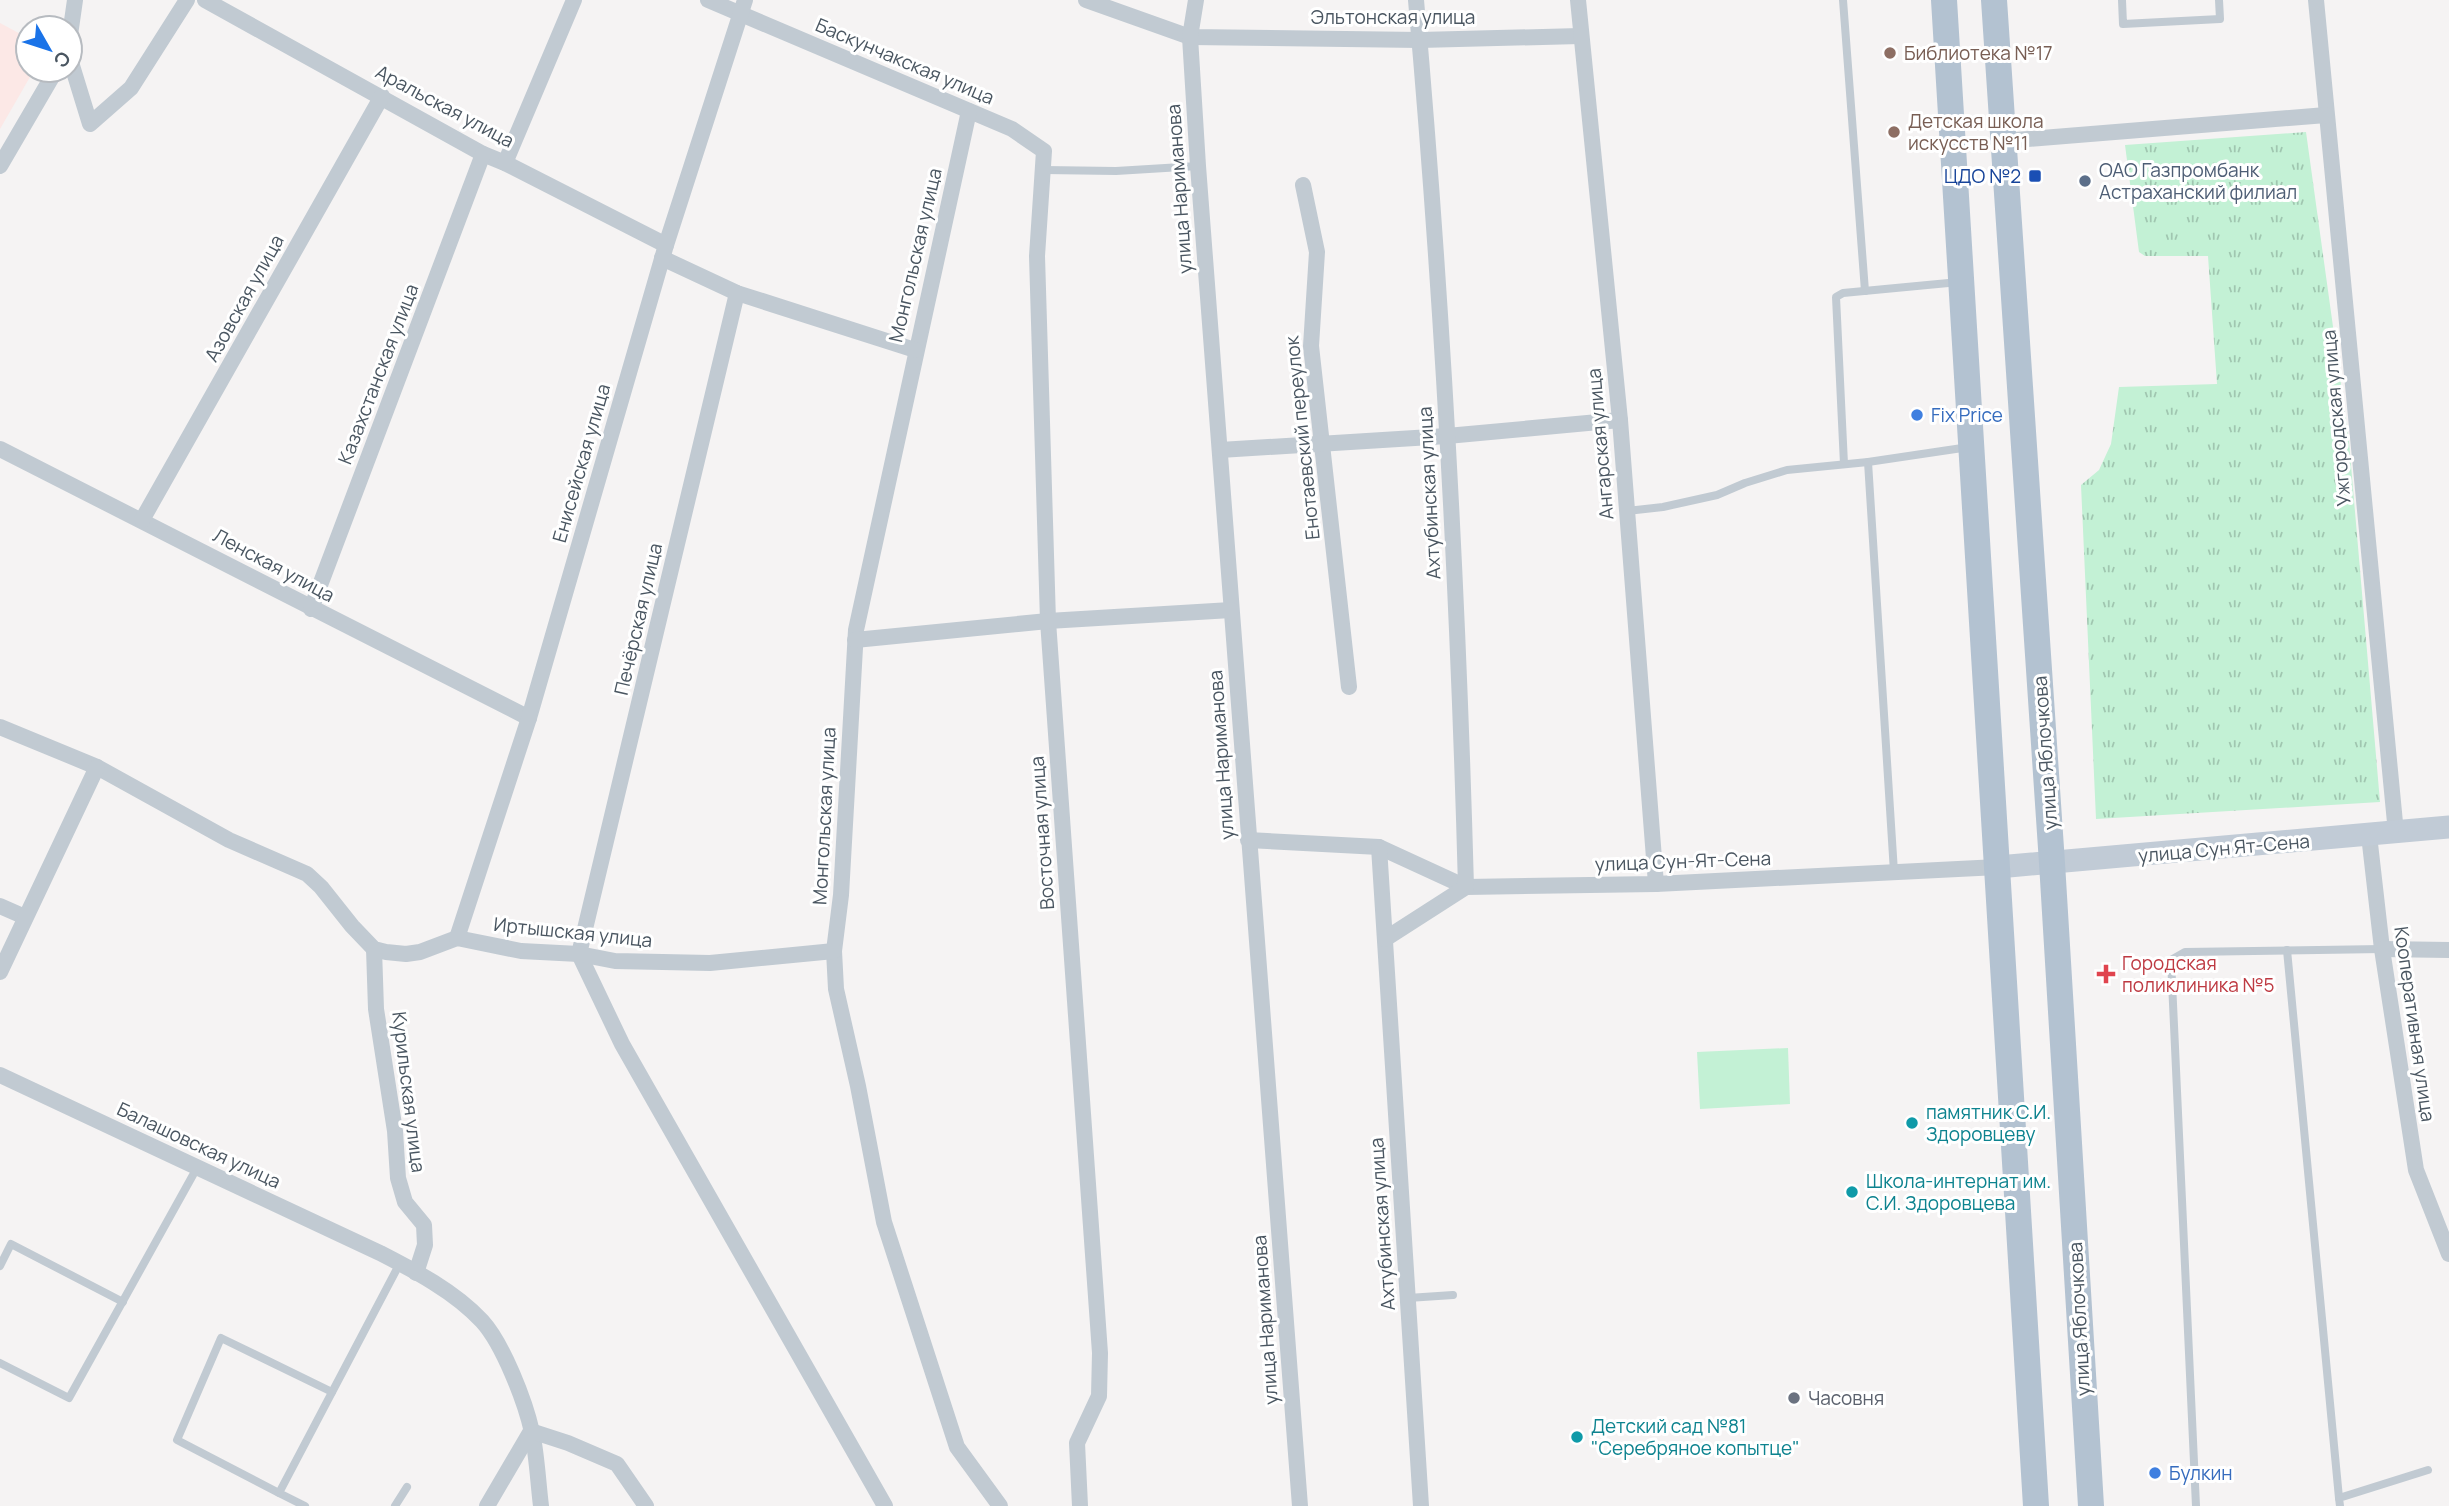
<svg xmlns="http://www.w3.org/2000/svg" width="2449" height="1506" font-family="Manrope,sans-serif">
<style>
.medical{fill:#fce8e6}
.park{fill:url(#park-tufts)}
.pitch{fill:#c3f1d5}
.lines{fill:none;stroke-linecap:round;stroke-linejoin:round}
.lane{stroke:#c1cad2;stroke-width:8}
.street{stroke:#c1cad2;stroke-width:16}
.secondary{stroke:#c1cbd6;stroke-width:23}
.primary{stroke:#b3c2d1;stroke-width:26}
.education-dot{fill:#8d6e63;stroke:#fff;stroke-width:2.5}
.transit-dot{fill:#1a4fb4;stroke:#fff;stroke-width:2.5}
.service-dot{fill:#5c6f8a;stroke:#fff;stroke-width:2.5}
.shop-dot{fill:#3f7fe0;stroke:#fff;stroke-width:2.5}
.health-dot{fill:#e0444e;stroke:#fff;stroke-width:2.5}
.culture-dot{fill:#0f9aa8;stroke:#fff;stroke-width:2.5}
.worship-dot{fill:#6b7280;stroke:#fff;stroke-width:2.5}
.labels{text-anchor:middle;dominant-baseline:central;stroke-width:6;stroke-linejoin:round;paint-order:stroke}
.street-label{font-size:19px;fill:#4a5661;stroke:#fff}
.education-label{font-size:19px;fill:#785e54;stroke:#fff;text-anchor:start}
.service-label{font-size:19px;fill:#4e5e75;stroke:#fff;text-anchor:start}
.transit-label{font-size:19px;fill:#164399;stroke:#fff;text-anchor:end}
.shop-label{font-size:19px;fill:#366cbe;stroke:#fff;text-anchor:start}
.health-label{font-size:19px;fill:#be3a42;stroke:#fff;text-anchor:start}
.culture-label{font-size:19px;fill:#0d838f;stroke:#fff;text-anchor:start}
.worship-label{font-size:19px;fill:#5b616d;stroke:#fff;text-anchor:start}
</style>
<defs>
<pattern id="park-tufts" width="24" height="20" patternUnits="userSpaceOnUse" patternTransform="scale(1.75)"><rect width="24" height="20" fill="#c3f1d5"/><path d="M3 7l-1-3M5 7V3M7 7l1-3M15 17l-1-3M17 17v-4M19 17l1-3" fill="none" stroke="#a0c6b0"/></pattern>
</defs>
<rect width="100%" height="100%" fill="#f5f3f3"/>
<polygon class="medical" points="0,23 28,38 28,70 34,70 0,129"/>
<polygon class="park" points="2306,132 2349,442 2380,802 2096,819 2081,485 2099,470 2111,444 2119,387 2217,384 2208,256 2145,256 2139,252 2125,145"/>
<polygon class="pitch" points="1788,1048 1790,1104 1700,1109 1697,1052"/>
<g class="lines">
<g class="lane">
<polyline points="1843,0 1865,291"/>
<polyline points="2122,0 2123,24 2220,19 2219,0"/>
<polyline points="1044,170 1116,171 1198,166"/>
<polyline points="1868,462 1894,872"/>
<polyline points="1844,464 1836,297 1843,293 1959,282"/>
<polyline points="1627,511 1663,507 1717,495 1745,483 1787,470 1868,462 1969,447"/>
<polyline points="2287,950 2339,1498"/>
<polyline points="0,1266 11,1244 123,1302"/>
<polyline points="1408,1298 1453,1295"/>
<polyline points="0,1363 69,1398 198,1166"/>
<polyline points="279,1493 177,1440 221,1338 332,1392"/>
<polyline points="305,1506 279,1493 400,1263"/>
<polyline points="395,1506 407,1487"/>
<polyline points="2196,1506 2171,960 2185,952 2382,949"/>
<polyline points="2340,1506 2339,1498 2428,1470"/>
</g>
<g class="street">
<polyline points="205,0 483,154 505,163 666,245"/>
<polyline points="708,0 1012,129 1044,151 1037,256 1048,621 1100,1353 1099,1396 1077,1443 1080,1506"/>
<polyline points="1086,0 1190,37 1420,40 1580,36"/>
<polyline points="1196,0 1190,37 1198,166 1300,1506"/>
<polyline points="1578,0 1620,420 1656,884"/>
<polyline points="2316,0 2396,833"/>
<polyline points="70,35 75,0"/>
<polyline points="70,59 90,124 131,88 187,0"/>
<polyline points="969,111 856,630 841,895 834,951 836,989 858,1086 884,1222 957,1447 1000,1506"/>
<polyline points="2003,141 2326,115"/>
<polyline points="505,163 574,0"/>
<polyline points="0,166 56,70"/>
<polyline points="1303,185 1317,252 1311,346 1349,687"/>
<polyline points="662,258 737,293 915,350"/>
<polyline points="737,293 579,954 622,1044 885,1506"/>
<polyline points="0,449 529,718"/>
<polyline points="1220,450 1447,436 1620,420"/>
<polyline points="142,520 382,96"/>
<polyline points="311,609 483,154"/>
<polyline points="855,640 1048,621 1231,610"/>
<polyline points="0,727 97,767 229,840 307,874 321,887 352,926 374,949 386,952 406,954 420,952 457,938 521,951 579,954 615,961 710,963 834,951"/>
<polyline points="2369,835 2382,949 2416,1170 2449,1254"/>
<polyline points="1248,840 1379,847 1466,887 1656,884 1998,867"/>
<polyline points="1379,847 1421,1506"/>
<polyline points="0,906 25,917"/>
<polyline points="457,938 529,718 666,245 745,0"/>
<path d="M1385,939L1466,887C1458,591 1442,295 1416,0"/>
<polyline points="374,949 376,1009 395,1131 398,1178 405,1202 424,1225 425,1245 416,1273"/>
<polyline points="2382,949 2449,950"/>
<polyline points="0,972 97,767"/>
<path d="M0,1075L380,1253C415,1271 454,1291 482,1321C503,1344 525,1401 532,1432C537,1456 538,1482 541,1506"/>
<polyline points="487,1506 531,1431 568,1443 617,1464 646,1506"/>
</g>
<polyline class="secondary" points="1998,867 2449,827"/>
<g class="primary">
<polyline points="1944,0 2036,1506"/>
<polyline points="1994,0 2052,863 2091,1506"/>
</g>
</g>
<g class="education-dot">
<circle cx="1890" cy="53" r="7"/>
<circle cx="1894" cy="132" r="7"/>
</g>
<rect class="transit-dot" x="2028" y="169" width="14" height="14" rx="3.5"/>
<circle class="service-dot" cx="2085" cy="181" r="7"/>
<g class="shop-dot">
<circle cx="1917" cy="415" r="7"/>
<circle cx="2155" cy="1473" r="7"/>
</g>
<path class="health-dot" d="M2102.5 963.5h7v7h7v7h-7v7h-7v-7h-7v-7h7z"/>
<g class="culture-dot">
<circle cx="1912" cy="1123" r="7"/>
<circle cx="1852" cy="1192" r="7"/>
<circle cx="1577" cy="1437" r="7"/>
</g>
<circle class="worship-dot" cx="1794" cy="1398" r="7"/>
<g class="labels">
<g class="street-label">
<text x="1393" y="17">Эльтонская улица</text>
<text transform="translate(905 61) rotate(23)">Баскунчакская улица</text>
<text transform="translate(445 106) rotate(28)">Аральская улица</text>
<text transform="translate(1179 189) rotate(-94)">улица Нариманова</text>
<text transform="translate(915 255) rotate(-77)">Монгольская улица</text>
<text transform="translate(244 298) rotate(-61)">Азовская улица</text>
<text transform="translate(378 374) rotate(-69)">Казахстанская улица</text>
<text transform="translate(2336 418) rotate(-95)">Ужгородская улица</text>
<text transform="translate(1302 438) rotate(-96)">Енотаевский переулок</text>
<text transform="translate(1600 444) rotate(-95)">Ангарская улица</text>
<text transform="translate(581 463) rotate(-74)">Енисейская улица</text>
<text transform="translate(1429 493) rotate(-93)">Ахтубинская улица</text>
<text transform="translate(274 565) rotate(28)">Ленская улица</text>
<text transform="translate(638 619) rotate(-77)">Печёрская улица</text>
<text transform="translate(2045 753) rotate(-94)">улица Яблочкова</text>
<text transform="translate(1221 755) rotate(-94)">улица Нариманова</text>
<text transform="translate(824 816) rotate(-87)">Монгольская улица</text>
<text transform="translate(1042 833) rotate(-94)">Восточная улица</text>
<text transform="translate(2224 848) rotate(-5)">улица Сун Ят-Сена</text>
<text transform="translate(1683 861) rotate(-2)">улица Сун-Ят-Сена</text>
<text transform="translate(573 932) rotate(6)">Иртышская улица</text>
<text transform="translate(2415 1024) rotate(82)">Кооперативная улица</text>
<text transform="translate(409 1092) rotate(83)">Курильская улица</text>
<text transform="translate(199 1145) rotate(25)">Балашовская улица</text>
<text transform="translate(1382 1224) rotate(-94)">Ахтубинская улица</text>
<text transform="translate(2079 1319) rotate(-93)">улица Яблочкова</text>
<text transform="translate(1265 1320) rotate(-94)">улица Нариманова</text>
</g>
<g class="education-label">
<text x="1904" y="53">Библиотека №17</text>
<text x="1908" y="121">Детская школа<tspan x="1908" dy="22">искусств №11</tspan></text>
</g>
<g class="service-label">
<text x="2099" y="170">ОАО Газпромбанк<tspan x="2099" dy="22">Астраханский филиал</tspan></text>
</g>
<g class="transit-label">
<text x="2021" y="176">ЦДО №2</text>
</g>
<g class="shop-label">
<text x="1931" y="415">Fix Price</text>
<text x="2169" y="1473">Булкин</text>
</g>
<g class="health-label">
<text x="2122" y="963">Городская<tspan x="2122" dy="22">поликлиника №5</tspan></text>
</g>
<g class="culture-label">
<text x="1926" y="1112">памятник С.И.<tspan x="1926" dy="22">Здоровцеву</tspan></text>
<text x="1866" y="1181">Школа-интернат им.<tspan x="1866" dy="22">С.И. Здоровцева</tspan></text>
<text x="1591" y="1426">Детский сад №81<tspan x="1591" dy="22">"Серебряное копытце"</tspan></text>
</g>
<g class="worship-label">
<text x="1808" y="1398">Часовня</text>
</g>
</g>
<g transform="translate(49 49) rotate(129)"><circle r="33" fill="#ffffff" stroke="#b7bbc0" stroke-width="2"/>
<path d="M0-5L12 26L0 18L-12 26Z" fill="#1a73e8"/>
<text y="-10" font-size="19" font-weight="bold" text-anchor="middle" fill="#4a5661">С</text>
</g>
</svg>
